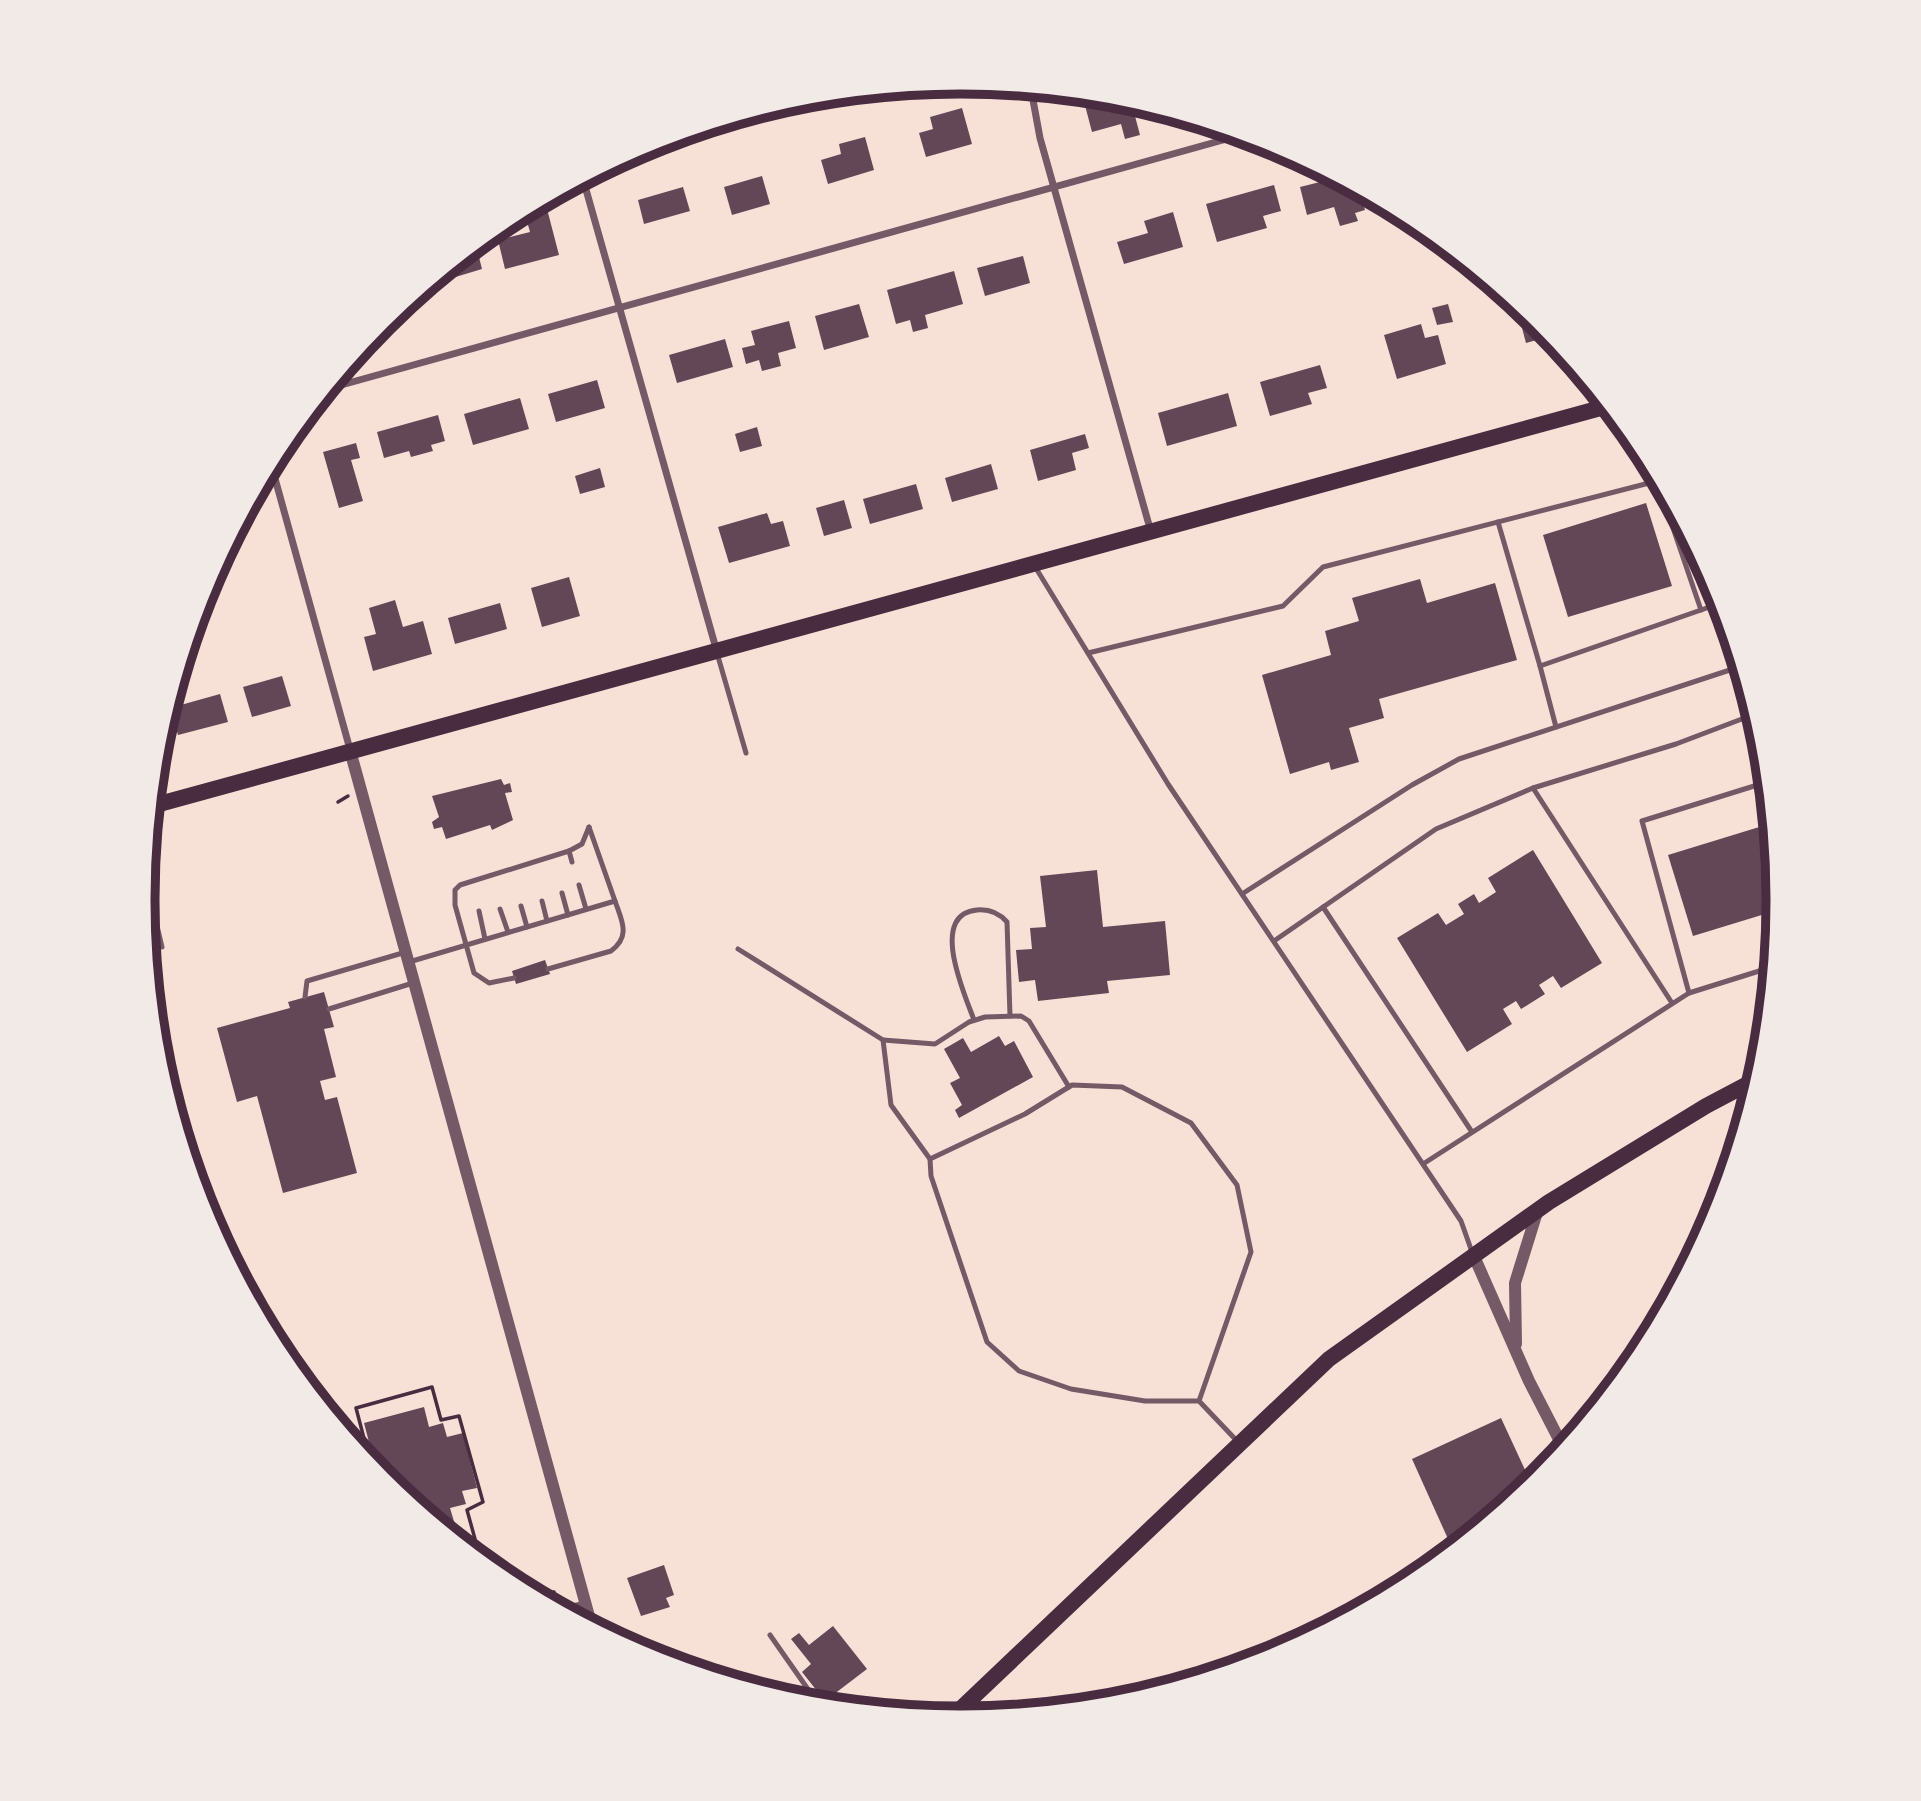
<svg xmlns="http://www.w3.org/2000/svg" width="1921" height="1801" font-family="'DejaVu Sans',sans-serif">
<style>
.building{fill:#644757}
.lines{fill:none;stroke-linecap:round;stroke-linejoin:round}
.path{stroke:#4a2c40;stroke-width:3.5}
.service{stroke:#755966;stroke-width:5}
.minor{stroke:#755966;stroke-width:7}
.tertiary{stroke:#755966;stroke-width:12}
.primary{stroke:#4a2c40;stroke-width:16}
.trunk{stroke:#4a2c40;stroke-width:16}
.rim{fill:none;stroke:#4a2c40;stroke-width:9}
</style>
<rect width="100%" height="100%" fill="#f7e1d7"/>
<g class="building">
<polygon points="1082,94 1131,101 1140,135 1125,139 1121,124 1092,132"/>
<polygon points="962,108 972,144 926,157 919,133 933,129 930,117"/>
<polygon points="865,137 874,170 828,184 821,160 841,154 839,144"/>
<polygon points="654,142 656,149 631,156 631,154"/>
<polygon points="762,176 770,204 732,215 724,187"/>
<polygon points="1336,178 1343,182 1345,189 1353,187 1360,191 1365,210 1355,213 1358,221 1340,226 1334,207 1307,215 1300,187"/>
<polygon points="1274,185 1281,211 1263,216 1267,228 1217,242 1206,204"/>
<polygon points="683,187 690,211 644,224 638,200"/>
<polygon points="546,205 559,255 505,269 498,240 530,232 524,211"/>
<polygon points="1173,212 1183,247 1124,264 1117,242 1148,233 1144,221"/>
<polygon points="476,245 482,269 439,282 438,276"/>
<polygon points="1023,256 1030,283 985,296 977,268"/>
<polygon points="954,271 963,304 925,315 928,328 913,332 910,320 896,324 887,290"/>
<polygon points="859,304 869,337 824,350 815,316"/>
<polygon points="1448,304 1453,322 1437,325 1432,308"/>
<polygon points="1526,311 1539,322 1551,336 1526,343 1518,313"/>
<polygon points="789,321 796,348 778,353 781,366 762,371 759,360 746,364 742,348 755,345 751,331"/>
<polygon points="1421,324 1425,338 1438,335 1446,364 1397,379 1384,335"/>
<polygon points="725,339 733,367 677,383 669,355"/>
<polygon points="1320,365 1327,388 1308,393 1312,404 1270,416 1260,382"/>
<polygon points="597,380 605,408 556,422 548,394"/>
<polygon points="1228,393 1237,426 1167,446 1158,413"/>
<polygon points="520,398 529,429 473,445 464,414"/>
<polygon points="438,415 445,441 431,445 433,451 411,457 409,451 384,458 377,432"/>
<polygon points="757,427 762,446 740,452 735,434"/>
<polygon points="1085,434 1089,448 1072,453 1076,470 1038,481 1030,450"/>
<polygon points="356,443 360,458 351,460 363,501 339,508 323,452"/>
<polygon points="991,464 998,489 952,502 945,478"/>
<polygon points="600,468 605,487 580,494 575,476"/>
<polygon points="916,484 923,509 870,524 863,499"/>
<polygon points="844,500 852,528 824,536 816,508"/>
<polygon points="1646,503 1672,586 1568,617 1543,535"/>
<polygon points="767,513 771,524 783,521 790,546 729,563 718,527"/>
<polygon points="569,577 580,616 542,627 531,588"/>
<polygon points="1420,579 1427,603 1495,583 1517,660 1379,699 1384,718 1349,728 1359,762 1331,770 1329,762 1290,774 1262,675 1331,655 1325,631 1359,621 1352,598"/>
<polygon points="395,600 403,627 423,621 432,654 373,671 364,637 376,634 369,608"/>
<polygon points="500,603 507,629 455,644 448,618"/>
<polygon points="282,676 291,706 252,717 243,687"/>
<polygon points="220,694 228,722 178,735 170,708"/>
<polygon points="501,779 504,785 510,783 512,792 505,793 513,820 492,830 490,825 446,839 442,827 434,829 432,822 439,817 432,796"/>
<polygon points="1769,824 1778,910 1693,936 1668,855"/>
<polygon points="1533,850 1602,963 1561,988 1553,976 1539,985 1545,994 1521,1009 1516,1001 1503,1009 1512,1024 1467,1052 1397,938 1438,913 1446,925 1464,914 1458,904 1474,894 1479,903 1496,892 1488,878"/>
<polygon points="1097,870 1103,927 1165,921 1170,975 1107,981 1109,993 1038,1001 1035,980 1019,982 1016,950 1032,949 1030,928 1046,927 1040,876"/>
<polygon points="545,960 550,974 516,984 512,971"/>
<polygon points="324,992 334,1027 324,1029 336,1077 320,1081 325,1100 337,1097 357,1173 283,1193 257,1096 237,1102 217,1028 290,1008 288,1002"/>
<polygon points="999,1036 1005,1046 1014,1041 1033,1077 959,1118 955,1110 962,1105 950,1083 960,1078 944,1049 963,1038 971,1052"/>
<polygon points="210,1199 222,1242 220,1243 201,1201"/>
<polygon points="424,1407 429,1427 443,1423 447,1437 463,1433 477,1488 462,1491 466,1504 450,1508 456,1528 445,1531 382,1479 357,1449 370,1446 364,1423"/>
<polygon points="1501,1418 1532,1485 1453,1550 1412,1459"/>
<polygon points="664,1565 674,1595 666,1598 670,1607 641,1616 627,1578"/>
<polygon points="833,1626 867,1669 825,1701 802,1672 811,1664 791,1639 799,1633 809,1645"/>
</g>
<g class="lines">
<g class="path">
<polyline points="338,802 348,796"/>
<polyline points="366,1446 356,1408 432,1387 441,1420 459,1416 483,1502 467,1510 475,1539 460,1543"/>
<polyline points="536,1597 554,1592"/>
</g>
<g class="service">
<polyline points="1498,522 1540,666"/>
<polyline points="1034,565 1168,784 1461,1221 1472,1252"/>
<polyline points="717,653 746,753"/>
<polyline points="1088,653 1283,606 1323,567 1657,481 1701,610 1721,603"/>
<polyline points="1556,727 1540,666 1701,610"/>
<polyline points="1533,788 1672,1003"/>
<polyline points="569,851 572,862"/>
<polyline points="145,875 162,947"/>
<polyline points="579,885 586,909"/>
<polyline points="562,893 568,915"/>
<polyline points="1242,894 1412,785 1459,759 1739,667 1751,701"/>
<polyline points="542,901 547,921"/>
<polyline points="521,906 527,927"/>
<polyline points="1323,907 1472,1132"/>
<polyline points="500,909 508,932"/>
<polyline points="479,911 485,939"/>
<polyline points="1274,941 1436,829 1533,788 1676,744 1755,714"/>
<polyline points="738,949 883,1040 891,1105 930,1159"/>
<polyline points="409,962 615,901 589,827"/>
<path d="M548,969L611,951C631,936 622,921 615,901"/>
<polyline points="514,978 489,983 474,973 455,905 455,890 460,885 569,851 582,844 589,827"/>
<polyline points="1689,993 1642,821 1767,782"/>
<polyline points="305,997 307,981 406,952"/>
<polyline points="329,1009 413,983"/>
<path d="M974,1020C965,995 928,914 977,910C989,909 999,913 1007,922L1010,1016"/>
<polyline points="883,1040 935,1044 969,1022 985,1017 1021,1016 1029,1021 1069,1087"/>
<polyline points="1423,1164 1689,993 1772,967"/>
<polyline points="1199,1401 1251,1252 1237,1185 1191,1123 1122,1087 1072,1085 1025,1114 930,1159 931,1176 987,1342 1019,1371 1071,1389 1145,1401 1199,1401 1238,1442"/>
<polyline points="770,1635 819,1705"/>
<polyline points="835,1699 836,1706"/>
</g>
<g class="minor">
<polyline points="1031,89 1040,138 1151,532"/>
<polyline points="583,179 717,652"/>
<polyline points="327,389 1241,135"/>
<polyline points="271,464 351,753"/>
<polyline points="242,1284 249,1282 257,1311"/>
<polyline points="561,1610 585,1604"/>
</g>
<g class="tertiary">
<polyline points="351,754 592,1627"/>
<polyline points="1473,1254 1529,1381 1564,1449"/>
<polyline points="1516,1344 1515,1283 1538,1209"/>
</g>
<polyline class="primary" points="951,1718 1329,1359 1549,1202 1706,1106 1757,1079"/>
<polyline class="trunk" points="152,806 1608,406"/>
</g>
<path d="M0 0H1921V1801H0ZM960 94H961A805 805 0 0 1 1766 899V901A805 805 0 0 1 961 1706H960A805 805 0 0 1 155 901V899A805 805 0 0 1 960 94Z" fill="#f1eae7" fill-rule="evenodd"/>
<path class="rim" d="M960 94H961A805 805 0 0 1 1766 899V901A805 805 0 0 1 961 1706H960A805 805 0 0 1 155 901V899A805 805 0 0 1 960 94Z"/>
</svg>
